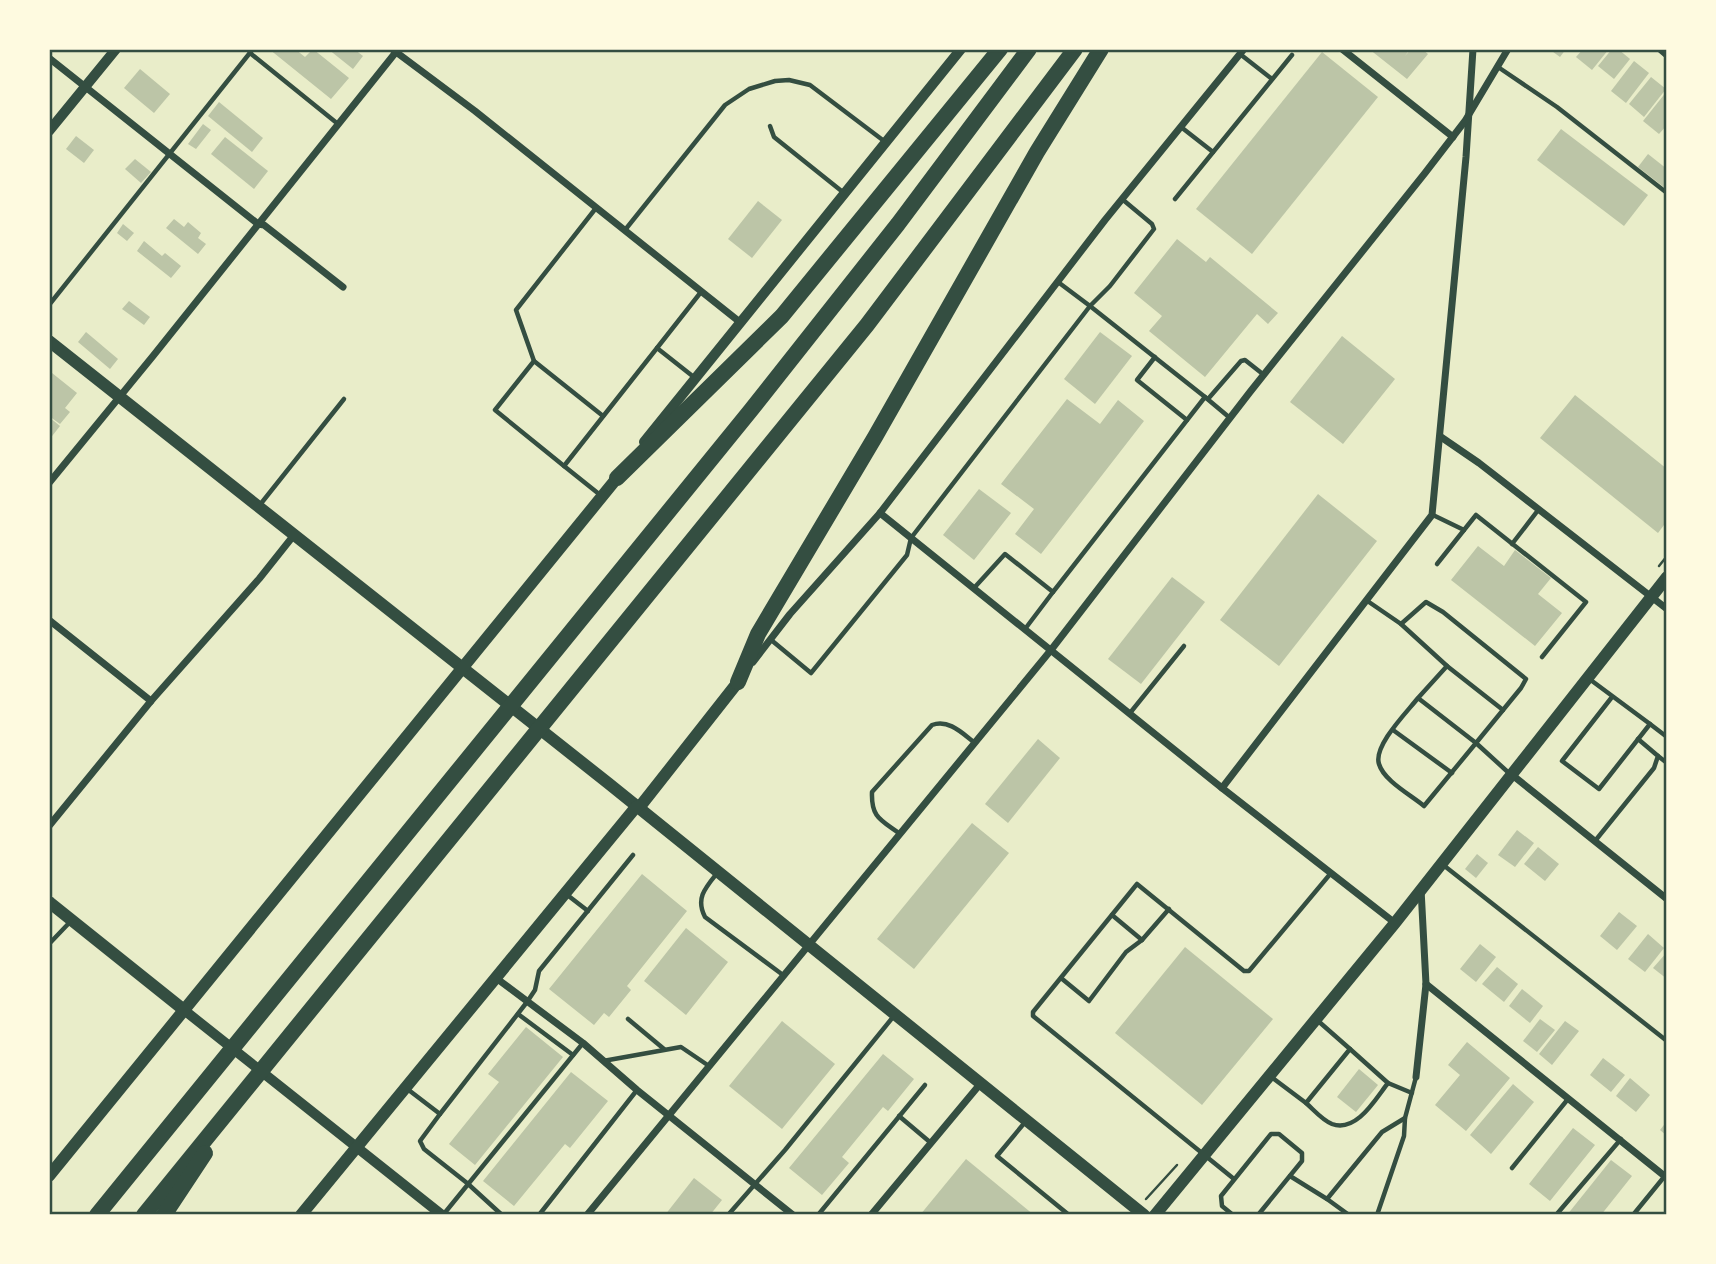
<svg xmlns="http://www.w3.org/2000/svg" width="1716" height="1264" font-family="'Times New Roman',serif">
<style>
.building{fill:#bcc5a7}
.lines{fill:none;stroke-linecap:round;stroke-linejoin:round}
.path{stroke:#344e41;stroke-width:2.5}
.service{stroke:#344e41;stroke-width:4.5}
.minor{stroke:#344e41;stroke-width:7}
.tertiary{stroke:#344e41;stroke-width:10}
.secondary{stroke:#344e41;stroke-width:12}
.motorway{stroke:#344e41;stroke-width:16}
.neatline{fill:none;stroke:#344e41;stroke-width:2.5}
</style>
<rect width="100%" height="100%" fill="#e9edc9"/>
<g class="building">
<polygon points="269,49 295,49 305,57 313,49 349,78 331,99"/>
<polygon points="328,49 354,49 363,56 353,69"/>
<polygon points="1369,49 1410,49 1405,56 1411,49 1422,49 1428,54 1407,79"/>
<polygon points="1549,49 1566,49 1560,57"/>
<polygon points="1583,49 1609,49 1592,70 1576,57"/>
<polygon points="1612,49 1618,49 1630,59 1614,79 1598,66"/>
<polygon points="1322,52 1378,97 1252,254 1196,209"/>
<polygon points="1634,61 1649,73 1626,103 1611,91"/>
<polygon points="140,69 170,94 154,113 124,88"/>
<polygon points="1651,77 1666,89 1644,117 1629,104"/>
<polygon points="1667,91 1667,125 1659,134 1643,121"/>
<polygon points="219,102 263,138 252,152 208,116"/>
<polygon points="203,124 211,130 196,149 188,144"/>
<polygon points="1561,129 1648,195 1624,226 1537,160"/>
<polygon points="76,136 94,150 84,163 66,149"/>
<polygon points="225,137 268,171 254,189 211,154"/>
<polygon points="1648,154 1667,169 1665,188 1638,167"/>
<polygon points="135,159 151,172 141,183 125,169"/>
<polygon points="758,201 782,220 752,258 728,239"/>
<polygon points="174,219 184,227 188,222 201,233 198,238 206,244 198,254 166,228"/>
<polygon points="123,224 134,233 127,241 117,233"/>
<polygon points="1177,239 1206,262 1210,257 1278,313 1268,324 1257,314 1205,377 1149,331 1162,316 1134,293"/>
<polygon points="144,241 162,256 165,253 181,266 171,278 137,251"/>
<polygon points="129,301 150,317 144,325 122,309"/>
<polygon points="86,332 118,359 110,369 78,342"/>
<polygon points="1100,332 1132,356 1095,404 1064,379"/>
<polygon points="1342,336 1395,379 1343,444 1290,402"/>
<polygon points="52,373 77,393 65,408 70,412 60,424 49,416 49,376"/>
<polygon points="1575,395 1667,469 1667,521 1658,533 1540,438"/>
<polygon points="1067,399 1100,424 1118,400 1144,421 1041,554 1015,534 1034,509 1001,484"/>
<polygon points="49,417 60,426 49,440"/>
<polygon points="979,489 1011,513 974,560 943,535"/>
<polygon points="1318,494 1377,541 1279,666 1220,620"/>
<polygon points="1478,546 1504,566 1515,550 1551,578 1538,594 1562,613 1535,646 1451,580"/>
<polygon points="1172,577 1205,602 1141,684 1108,659"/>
<polygon points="1038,739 1060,758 1008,823 985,804"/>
<polygon points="972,823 1009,853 914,969 877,939"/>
<polygon points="1517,830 1534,843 1515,867 1498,855"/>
<polygon points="1538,847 1559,864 1545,881 1524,864"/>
<polygon points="1477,854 1488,863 1476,878 1465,869"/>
<polygon points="642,874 687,911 627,986 631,990 609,1017 604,1013 594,1025 549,989"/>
<polygon points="1619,912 1637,926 1617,950 1600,936"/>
<polygon points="686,928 728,962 686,1015 644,981"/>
<polygon points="1648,934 1664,948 1645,972 1628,959"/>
<polygon points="1480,944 1496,957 1476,982 1460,969"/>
<polygon points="1185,947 1273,1019 1202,1105 1115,1033"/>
<polygon points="1667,952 1667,979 1653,968"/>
<polygon points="1497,967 1518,984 1504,1002 1482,984"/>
<polygon points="1522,989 1543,1006 1530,1023 1509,1006"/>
<polygon points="1540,1019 1555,1030 1537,1052 1523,1041"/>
<polygon points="782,1021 835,1064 782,1129 729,1086"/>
<polygon points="1565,1021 1579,1031 1552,1065 1539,1054"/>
<polygon points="526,1027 563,1057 475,1165 449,1144 499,1082 488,1074"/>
<polygon points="1467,1042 1510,1078 1466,1131 1435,1105 1460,1075 1448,1065"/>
<polygon points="883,1054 914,1079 888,1111 883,1107 842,1157 849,1163 822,1195 789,1168"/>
<polygon points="1603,1058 1625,1075 1611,1092 1590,1075"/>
<polygon points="1359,1069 1378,1085 1356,1112 1337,1097"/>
<polygon points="571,1072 608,1101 570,1148 565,1144 514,1206 483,1181"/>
<polygon points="1630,1078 1650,1095 1636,1112 1616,1096"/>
<polygon points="1513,1084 1534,1102 1491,1154 1470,1135"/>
<polygon points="1667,1121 1667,1136 1660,1130"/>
<polygon points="1573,1128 1595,1145 1550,1201 1529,1184"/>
<polygon points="966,1159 1034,1215 920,1215"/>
<polygon points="1611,1160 1632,1176 1601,1215 1567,1215"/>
<polygon points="694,1178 722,1200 710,1215 665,1215"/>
</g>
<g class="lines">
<g class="path">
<polyline points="1659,566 1667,556"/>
<polyline points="1146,1199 1177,1165"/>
</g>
<g class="service">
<polyline points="250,53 338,124"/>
<polyline points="1240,54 1272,79"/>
<polyline points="1498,67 1557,107 1667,193"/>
<polyline points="770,126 774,137 844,193"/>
<polyline points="1181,127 1213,152"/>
<polyline points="1122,199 1152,224 1154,229 1110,286 1090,306 1205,397"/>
<polyline points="1175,199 1292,55"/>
<polyline points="625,230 725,105 749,89 775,81 789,80 810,85 884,141"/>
<polyline points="49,305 253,49"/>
<polyline points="1155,357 1137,380 1187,420"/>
<polyline points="534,361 516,310 596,208"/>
<polyline points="695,378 657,348 701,292"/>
<polyline points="1208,399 1241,361 1245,360 1264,375"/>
<polyline points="564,466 495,410 534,361 603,416"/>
<polyline points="599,494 564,466 657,348"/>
<polyline points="259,506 344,399"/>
<polyline points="1433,515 1464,530 1437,564"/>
<polyline points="1464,530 1476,515 1586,602 1542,657"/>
<polyline points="1512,544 1539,509"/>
<polyline points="974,588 1005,554 1053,592 1205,397 1230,418"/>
<polyline points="1366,600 1401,624 1426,602 1443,612 1526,679 1521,688 1476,743 1510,774"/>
<polyline points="1401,624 1447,666 1503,710"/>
<polyline points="1025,629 1053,592"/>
<polyline points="770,639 811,673 907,555 911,538 1090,306 1058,282"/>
<polyline points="1588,678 1650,724 1599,789 1562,761 1612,697"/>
<path d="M1418,698C1407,712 1373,746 1379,764C1384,781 1411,795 1424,806L1476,743L1418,698L1447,666"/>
<polyline points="1130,713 1184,646"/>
<polyline points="1650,724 1667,737"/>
<polyline points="1393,730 1452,773"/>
<polyline points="1658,756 1667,763"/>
<path d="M900,834C881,820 871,818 872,792L932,725C949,719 962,733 975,743"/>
<polyline points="1595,841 1654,768 1658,756 1638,739"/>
<polyline points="1442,864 1667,1041"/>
<path d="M718,872C706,887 695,898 705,917L783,975"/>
<polyline points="566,894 588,911"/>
<polyline points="1112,915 1142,940"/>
<polyline points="49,944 70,922"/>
<polyline points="1061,978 1089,1001 1126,952 1142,940 1169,909"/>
<polyline points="518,1014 573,1055"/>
<polyline points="628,1019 664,1049"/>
<polyline points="603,1061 681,1047 709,1066"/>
<polyline points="1270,1076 1306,1103 1350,1049 1317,1020"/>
<polyline points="1388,1083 1412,1093"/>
<polyline points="406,1088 440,1114 420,1141 424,1149 467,1183 502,1215"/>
<path d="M1306,1103C1314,1110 1322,1120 1332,1124C1357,1133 1376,1098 1388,1083L1350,1049"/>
<polyline points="440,1114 527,1002 535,990 539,971 633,855"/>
<polyline points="899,1116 931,1143"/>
<polyline points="1026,1121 997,1156 1069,1215"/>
<polyline points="1512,1168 1568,1099"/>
<polyline points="1290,1176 1327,1199 1382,1132 1405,1118 1416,1077"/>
<polyline points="1234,1179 1033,1016 1033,1012 1137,884 1244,971 1249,971 1331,873"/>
<polyline points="1327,1199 1349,1215"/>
<polyline points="443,1215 583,1043"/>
<polyline points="539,1215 637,1090"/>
<polyline points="728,1215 785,1150 893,1017"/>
<polyline points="818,1215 925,1085"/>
<polyline points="1233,1215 1222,1206 1221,1196 1271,1134 1279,1134 1302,1153 1302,1161 1258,1215"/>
<polyline points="1377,1215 1404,1136 1405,1118"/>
<polyline points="1556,1215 1621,1139"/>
<polyline points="1633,1215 1664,1177"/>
</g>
<g class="minor">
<polyline points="392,49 475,111 741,323"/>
<polyline points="1342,49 1453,137"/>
<polyline points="1660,49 1667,55"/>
<polyline points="49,58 258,224 264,225 343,287"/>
<polyline points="1441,437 1479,463 1667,609"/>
<polyline points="49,483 153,356 396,52"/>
<polyline points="880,513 1222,788 1395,923"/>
<polyline points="49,620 151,701"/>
<polyline points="753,662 790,614 880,513 1105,220 1244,49"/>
<polyline points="1511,774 1667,899"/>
<polyline points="1222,788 1432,515 1466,157 1473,49"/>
<polyline points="49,826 151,701 259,579 294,535"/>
<polyline points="496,978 583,1043 637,1090 793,1215"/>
<polyline points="1426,984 1667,1178"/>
<polyline points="1416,1077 1426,984 1421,889"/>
<polyline points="587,1215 1051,650 1250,392 1425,173 1465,121 1508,49"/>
<polyline points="871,1215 981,1083"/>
</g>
<g class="tertiary">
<polyline points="49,131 116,49"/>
<polyline points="644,442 961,49"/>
<polyline points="184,1010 442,1215"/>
</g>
<g class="secondary">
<polyline points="49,341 608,783 1144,1215"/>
<polyline points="49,902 184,1010"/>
<polyline points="49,1176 617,478"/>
<polyline points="301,1215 636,807 642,804 738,682"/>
<polyline points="1155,1215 1395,923 1667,577"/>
</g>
<g class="motorway">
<polyline points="617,478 782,316 1000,49"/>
<polyline points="738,682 758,634 875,437 1037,152 1101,49"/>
<polyline points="97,1215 751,410 898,224 1029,49"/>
<polyline points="144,1215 867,325 1075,49"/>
<polyline points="164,1215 205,1153"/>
</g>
</g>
<rect width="1716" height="1264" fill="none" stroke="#fefae0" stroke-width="102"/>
<rect x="51" y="51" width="1614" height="1162" class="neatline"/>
</svg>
